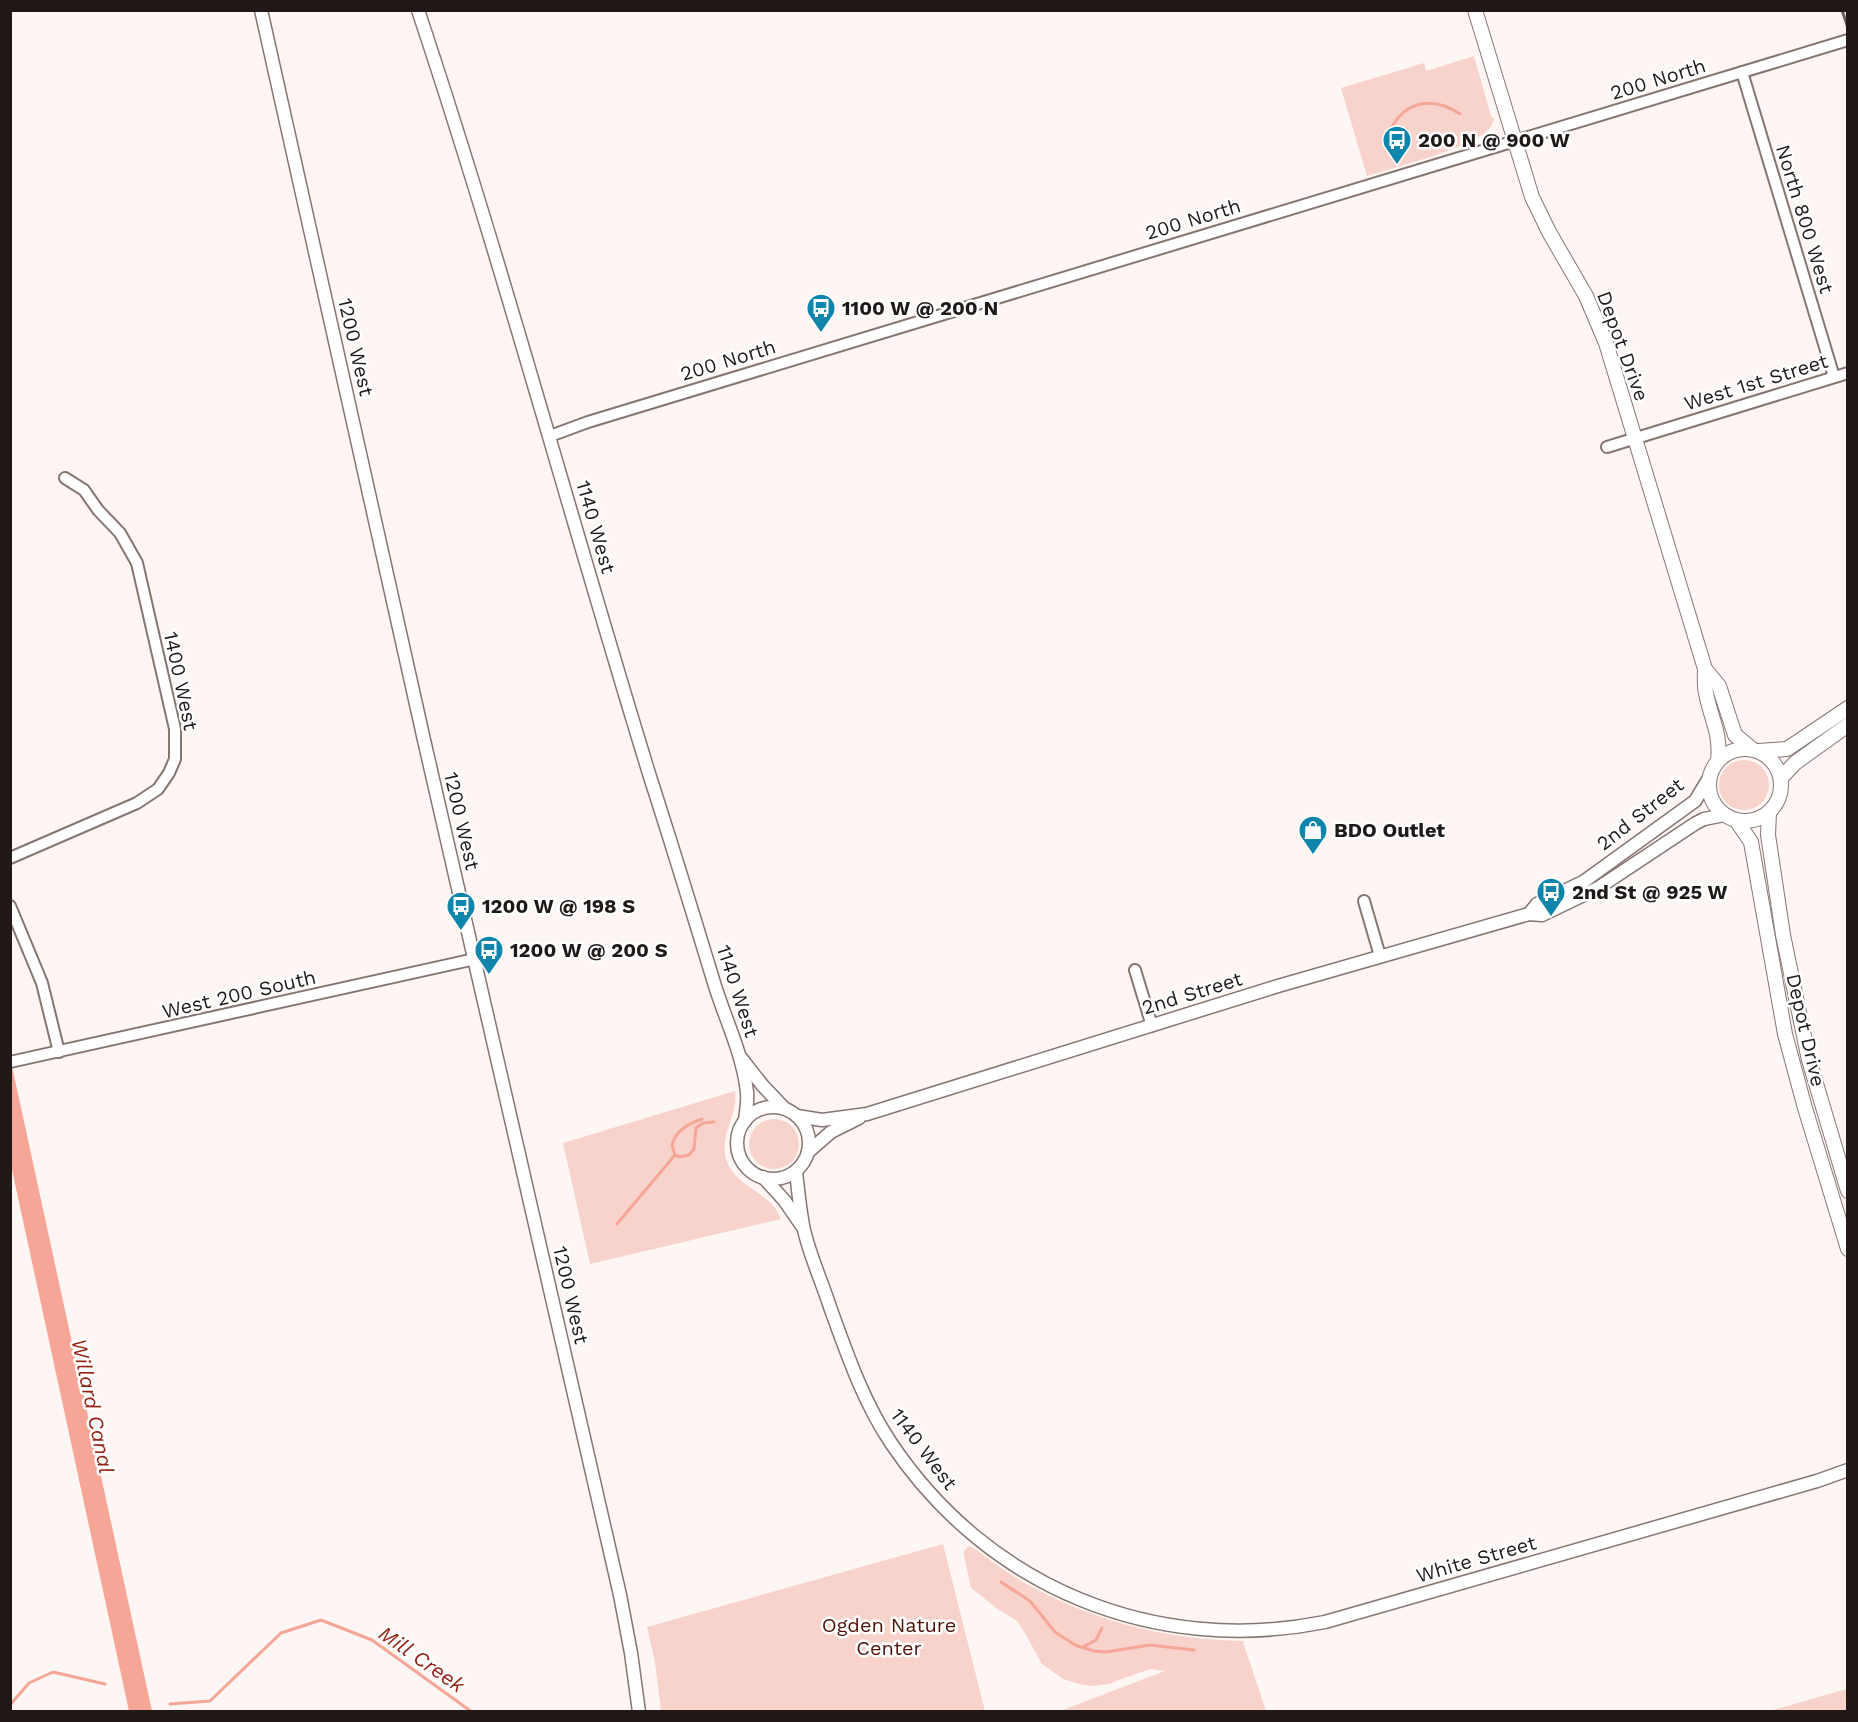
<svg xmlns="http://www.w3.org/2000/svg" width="1858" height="1722" font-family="'Work Sans',sans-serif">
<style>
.green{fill:#f8d3cc}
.water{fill:#f5a697}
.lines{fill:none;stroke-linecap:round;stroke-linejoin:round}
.stream{stroke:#f5a697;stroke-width:3}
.minor-casing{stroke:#857672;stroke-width:14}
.tertiary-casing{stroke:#857672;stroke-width:15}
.secondary-casing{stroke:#857672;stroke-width:16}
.minor{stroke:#fff;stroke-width:10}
.tertiary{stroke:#fff;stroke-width:12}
.secondary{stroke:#fff;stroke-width:14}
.rail{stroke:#68615f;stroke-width:3}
.labels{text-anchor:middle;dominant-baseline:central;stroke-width:5;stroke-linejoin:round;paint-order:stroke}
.street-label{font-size:20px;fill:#201918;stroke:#fff}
.poi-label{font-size:20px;font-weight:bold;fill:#201918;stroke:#fff;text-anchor:start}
.park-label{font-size:20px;fill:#4d1109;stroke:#fff}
.water-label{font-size:21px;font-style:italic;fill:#942214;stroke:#fff}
</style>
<rect width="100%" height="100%" fill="#fdf6f4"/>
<g class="green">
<path d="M1474,56L1491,116L1494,119C1493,123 1491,127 1487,131C1467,149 1396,167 1367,176L1341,88L1424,63L1426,71Z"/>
<circle cx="1744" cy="785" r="25"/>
<path d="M735,1091C739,1115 719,1134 726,1159C735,1188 771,1191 781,1219L590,1264L563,1143Z"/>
<circle cx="774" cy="1144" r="25"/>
<polygon points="943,1544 985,1711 661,1711 655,1662 647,1627"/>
<path d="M969,1546C977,1549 984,1556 991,1561C1005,1571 1019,1580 1034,1588C1100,1623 1170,1640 1244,1641L1243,1642L1266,1711H1060L1165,1671L1150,1669L1108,1684L1093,1686L1079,1684L1063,1679L1042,1664L1022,1628L1016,1620L999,1610L971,1588L964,1556V1551Z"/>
<polygon points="1847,1689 1847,1711 1769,1711"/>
</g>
<polygon class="water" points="10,1057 152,1711 129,1711 11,1165"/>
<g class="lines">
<g class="stream">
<path d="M1389,133C1403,101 1432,95 1460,114"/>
<path d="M702,1119C688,1124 676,1130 672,1145L675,1155L680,1157L689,1155L694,1149L696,1128L703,1123L714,1122"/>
<polyline points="617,1224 675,1155"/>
<polyline points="1001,1582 1030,1601 1055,1632 1075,1645 1094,1651 1106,1652 1150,1645 1194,1650"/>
<polyline points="1083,1647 1096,1640 1102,1628"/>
<polyline points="170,1704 210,1701 281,1633 321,1620 372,1640 472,1712"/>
<polyline points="10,1705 29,1683 53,1672 105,1684"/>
</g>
<g class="minor-casing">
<g id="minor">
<polyline points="1742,72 1834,377"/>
<polyline points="550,436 588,422 1848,40"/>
<polyline points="1607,447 1848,373"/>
<polyline points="10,858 137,803 158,789 169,773 175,759 175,729 137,563 120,533 98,510 84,490 65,478"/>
<polyline points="1364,901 1380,956"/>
<polyline points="10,906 42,983 59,1052"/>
<polyline points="1135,970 1152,1026"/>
<polyline points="10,1062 475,959"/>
</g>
</g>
<g class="tertiary-casing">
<g id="tertiary">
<polyline points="261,10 424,740 620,1595 631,1653 639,1712"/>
<path d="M418,10C503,265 572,524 651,780C673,848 694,917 715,986C726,1021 743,1055 747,1092C748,1101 746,1111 745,1121"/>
<polyline points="1529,914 1537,904 1583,882 1695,801 1709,778"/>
<polyline points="741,1058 763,1086 784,1108"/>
<circle cx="773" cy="1143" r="36"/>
<polyline points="797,1116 822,1120 867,1114 1278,986 1529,914 1542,915 1598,888 1696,823 1704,819 1724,815"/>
<polyline points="808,1152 831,1132 859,1118"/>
<path d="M796,1171C798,1191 800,1211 804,1230C810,1256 822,1282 830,1307C847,1354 863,1401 891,1443C988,1588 1155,1656 1325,1622L1817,1481L1848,1470"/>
<polyline points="763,1177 784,1200 802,1226"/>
</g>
</g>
<g class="secondary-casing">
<g id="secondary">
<path d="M1475,10L1532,197L1549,232L1586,296L1606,343L1705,669C1705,677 1704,686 1706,693C1711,720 1721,732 1718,761"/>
<polyline points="1705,669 1719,686 1735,735 1752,749"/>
<circle cx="1745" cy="785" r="36"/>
<polyline points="1758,751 1787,749 1848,708"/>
<polyline points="1781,778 1795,763 1848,725"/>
<polyline points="1769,812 1768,835 1783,935 1809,1060 1848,1191"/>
<polyline points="1736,820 1751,842 1785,1034 1805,1108 1848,1249"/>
</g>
</g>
<use href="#minor" class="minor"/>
<use href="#tertiary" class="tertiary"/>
<use href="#secondary" class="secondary"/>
<polyline class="rail" points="1842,10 1848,28"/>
</g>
<defs>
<g id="bus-pin" transform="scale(1.5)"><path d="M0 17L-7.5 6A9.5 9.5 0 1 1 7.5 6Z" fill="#1085ab" stroke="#fff"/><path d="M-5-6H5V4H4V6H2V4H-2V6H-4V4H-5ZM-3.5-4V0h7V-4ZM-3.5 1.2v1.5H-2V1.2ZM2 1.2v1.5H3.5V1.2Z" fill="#fff"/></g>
<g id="shop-pin" transform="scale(1.5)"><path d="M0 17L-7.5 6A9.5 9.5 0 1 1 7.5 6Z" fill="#1085ab" stroke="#fff"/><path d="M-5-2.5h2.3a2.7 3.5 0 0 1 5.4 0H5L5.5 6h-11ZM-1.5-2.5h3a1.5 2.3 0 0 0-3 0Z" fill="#fff"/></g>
</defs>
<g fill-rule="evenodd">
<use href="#bus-pin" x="1397" y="140"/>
<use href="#bus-pin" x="821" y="308"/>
<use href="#shop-pin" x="1313" y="830"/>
<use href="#bus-pin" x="1551" y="892"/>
<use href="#bus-pin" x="461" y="906"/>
<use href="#bus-pin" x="489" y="950"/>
</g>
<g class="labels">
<g class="street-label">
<text transform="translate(1658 79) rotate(-17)">200 North</text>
<text transform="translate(1193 219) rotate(-17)">200 North</text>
<text transform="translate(1805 219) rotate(73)">North 800 West</text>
<text transform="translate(1623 346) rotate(70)">Depot Drive</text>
<text transform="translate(356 347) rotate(77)">1200 West</text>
<text transform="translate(728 360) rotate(-17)">200 North</text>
<text transform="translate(1756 382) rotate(-17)">West 1st Street</text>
<text transform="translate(596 527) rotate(74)">1140 West</text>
<text transform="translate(181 681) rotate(78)">1400 West</text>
<text transform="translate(1640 814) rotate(-38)">2nd Street</text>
<text transform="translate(462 821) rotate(77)">1200 West</text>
<text transform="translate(738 991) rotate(72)">1140 West</text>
<text transform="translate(1192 993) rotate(-17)">2nd Street</text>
<text transform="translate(239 994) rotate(-13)">West 200 South</text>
<text transform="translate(1806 1030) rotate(77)">Depot Drive</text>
<text transform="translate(571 1295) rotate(77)">1200 West</text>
<text transform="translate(924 1449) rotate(53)">1140 West</text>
<text transform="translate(1476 1559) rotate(-16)">White Street</text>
</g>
<g class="poi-label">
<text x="1418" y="140">200 N @ 900 W</text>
<text x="842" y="308">1100 W @ 200 N</text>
<text x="1334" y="830">BDO Outlet</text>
<text x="1572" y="892">2nd St @ 925 W</text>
<text x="482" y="906">1200 W @ 198 S</text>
<text x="510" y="950">1200 W @ 200 S</text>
</g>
<g class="park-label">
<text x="889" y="1625">Ogden Nature<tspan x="889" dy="23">Center</tspan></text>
</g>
<g class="water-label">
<text transform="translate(93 1406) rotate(78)">Willard Canal</text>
<text transform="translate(422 1659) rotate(35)">Mill Creek</text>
</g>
</g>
<rect width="1858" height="1722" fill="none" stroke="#201918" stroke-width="24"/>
</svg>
